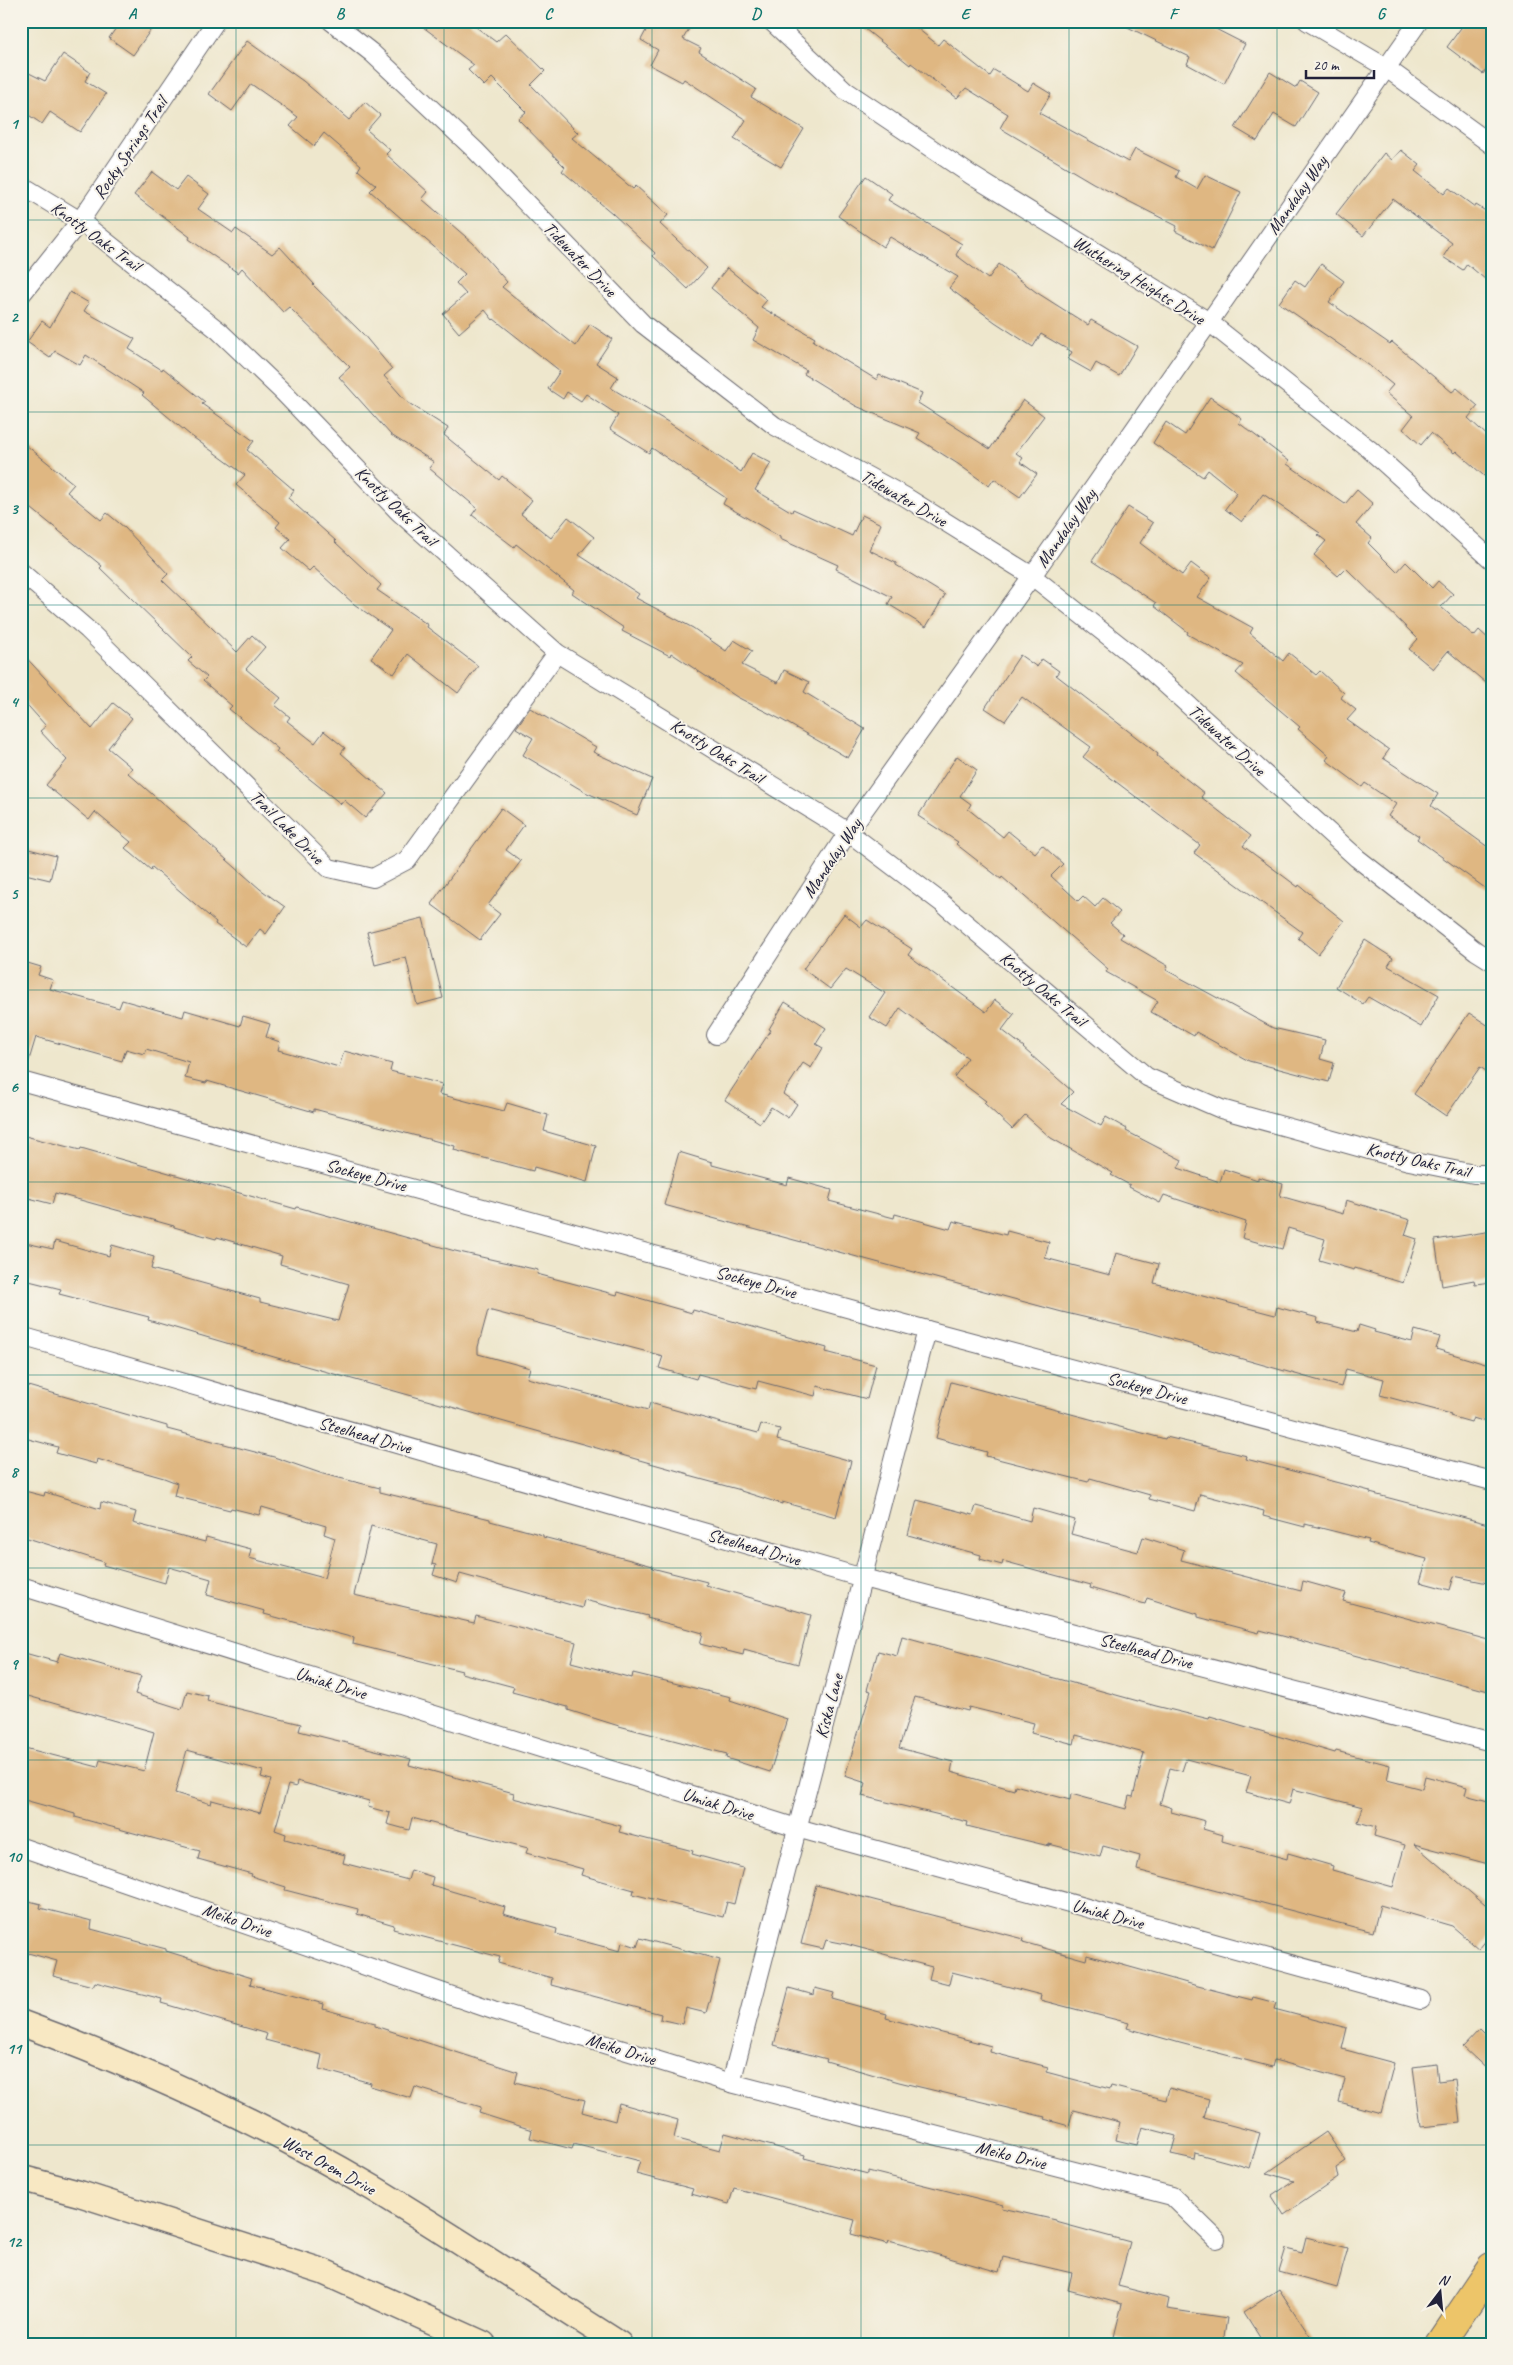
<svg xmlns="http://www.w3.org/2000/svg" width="1513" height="2365" font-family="Caveat,sans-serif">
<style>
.building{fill:#dfb782;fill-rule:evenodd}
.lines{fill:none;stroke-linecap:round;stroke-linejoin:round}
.minor-casing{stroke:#69676e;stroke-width:20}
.secondary-casing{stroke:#69676e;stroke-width:28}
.primary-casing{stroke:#69676e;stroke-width:30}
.minor{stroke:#fff;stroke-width:18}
.secondary{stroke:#f8e8c3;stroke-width:25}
.primary{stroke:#edc569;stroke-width:28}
.grid{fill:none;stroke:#0f766e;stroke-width:1;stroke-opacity:0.55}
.labels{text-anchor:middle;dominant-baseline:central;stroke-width:4;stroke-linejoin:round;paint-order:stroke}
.street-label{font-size:18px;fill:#22223b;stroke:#f7f3e8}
.neatline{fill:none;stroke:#0f766e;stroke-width:2}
.grid-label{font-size:16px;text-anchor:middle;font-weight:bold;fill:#0f766e}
</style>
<rect width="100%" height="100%" fill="#f7f3e8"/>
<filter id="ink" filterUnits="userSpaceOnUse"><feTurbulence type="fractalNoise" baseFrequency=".02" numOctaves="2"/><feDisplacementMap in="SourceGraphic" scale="10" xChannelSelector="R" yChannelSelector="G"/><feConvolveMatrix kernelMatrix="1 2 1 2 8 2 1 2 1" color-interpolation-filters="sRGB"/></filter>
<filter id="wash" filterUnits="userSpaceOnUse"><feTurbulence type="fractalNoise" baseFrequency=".0096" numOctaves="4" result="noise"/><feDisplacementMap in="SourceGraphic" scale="20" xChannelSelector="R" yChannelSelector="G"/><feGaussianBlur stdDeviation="1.12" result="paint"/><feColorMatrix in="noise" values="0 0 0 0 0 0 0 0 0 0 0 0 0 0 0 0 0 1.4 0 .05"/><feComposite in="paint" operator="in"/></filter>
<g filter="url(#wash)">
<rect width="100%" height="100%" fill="#eee7cd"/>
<g id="blocks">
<g class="building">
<polygon points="121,21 157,21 133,55 109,38"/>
<polygon points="415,21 468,21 496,42 506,33 545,71 531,85 578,133 572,138 633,189 636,186 668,215 660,224 707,268 688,289 653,256 655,253 612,213 562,171 565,167 518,119 526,112 492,78 484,86 468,70 474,65"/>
<polygon points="651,21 679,21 690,27 683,39 701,48 699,52 756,89 751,97 804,129 781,167 734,139 746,120 684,79 682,82 650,65 658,50 641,40"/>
<polygon points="855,21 908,21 938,45 943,39 990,76 994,70 1028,91 1033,83 1051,94 1039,113 1128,162 1135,149 1179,171 1176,177 1197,189 1205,175 1241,192 1212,250 1175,231 1177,226 1093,183 1000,128 1008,114 966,88 957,98 911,63 910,65"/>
<polygon points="1115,21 1200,21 1245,44 1224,84 1187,64 1190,57"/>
<polygon points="1466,21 1492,21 1492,61 1483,74 1447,47"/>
<polygon points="247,41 303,81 349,120 365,102 380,115 367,130 390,150 386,154 428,192 422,199 473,243 507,282 502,287 576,346 590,324 612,339 596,363 618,377 611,388 668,422 741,472 752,453 771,463 755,490 792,512 793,509 852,536 862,515 881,524 869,550 896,563 896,565 945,595 926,627 888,604 892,597 836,569 838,565 780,539 780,537 723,504 726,498 652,448 649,453 610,429 618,415 586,394 581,401 567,392 563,399 548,389 560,371 494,319 493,320 485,310 459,333 443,314 466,294 456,283 465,274 370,191 376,185 358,170 361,165 324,133 314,146 290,126 298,117 251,84 232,111 209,94"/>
<polygon points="63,54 90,72 85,81 106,94 80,132 50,112 42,124 21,110 21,69 45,81"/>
<polygon points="1270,72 1296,88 1300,81 1318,92 1296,127 1274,114 1257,141 1235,128"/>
<polygon points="1401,150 1420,165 1415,171 1444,194 1449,188 1475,207 1476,205 1492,215 1492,285 1467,264 1463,270 1443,257 1452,243 1393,199 1363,236 1336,214 1384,153 1392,160"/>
<polygon points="152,172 176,190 186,177 209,194 198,209 233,233 236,229 272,254 280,247 314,284 313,285 363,334 392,369 384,376 407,402 448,428 444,435 499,480 502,476 532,500 521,514 551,538 568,517 594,537 579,555 639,594 636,598 693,628 726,651 734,640 752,651 742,665 778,683 784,670 809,682 804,692 865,729 848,758 782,720 737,697 671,653 670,656 622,631 624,628 572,593 574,590 516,544 514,547 472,515 477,508 429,468 434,462 391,435 339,377 350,367 289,307 283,312 242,268 238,273 189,239 190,237 134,195"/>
<polygon points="866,176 892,194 888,200 962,244 956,255 988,279 999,264 1036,292 1088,325 1091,320 1137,346 1119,376 1096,363 1091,372 1068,359 1072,352 1041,334 1033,347 995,322 949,288 958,277 890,237 883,247 838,216"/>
<polygon points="1321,264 1344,281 1329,302 1390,344 1392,342 1452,392 1457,388 1478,406 1468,418 1492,440 1492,483 1456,451 1454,453 1431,433 1421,445 1403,429 1413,416 1386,393 1393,385 1366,363 1279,303 1295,280 1305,287"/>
<polygon points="727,268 767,300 761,307 815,338 813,341 877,380 879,375 922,393 918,403 990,449 1023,400 1044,416 1016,453 1023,458 1020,462 1037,474 1020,497 994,479 989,486 958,464 917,438 920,433 856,406 804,374 806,370 753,340 759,328 711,288"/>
<polygon points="70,292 89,303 84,311 135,339 129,349 162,370 163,368 205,402 202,404 254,441 247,450 294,490 288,498 336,541 335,542 381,585 377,590 428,625 427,627 478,666 458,693 408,654 394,674 371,658 391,630 354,604 313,567 309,571 282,548 290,539 276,527 280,522 236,485 245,475 190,435 142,395 144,393 86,355 80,365 55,351 50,358 27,342 42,321 50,327"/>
<polygon points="1210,397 1242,419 1239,423 1289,461 1287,464 1345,504 1357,490 1373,504 1356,524 1372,538 1368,543 1397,572 1406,562 1432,588 1438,581 1453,594 1441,607 1474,636 1479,630 1492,642 1492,688 1448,651 1433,669 1409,649 1418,639 1346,568 1338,576 1314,555 1326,541 1318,535 1320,533 1263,494 1242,522 1225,509 1237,493 1208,470 1203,477 1153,443 1166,422 1185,435"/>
<polygon points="21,441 74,484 67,492 101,520 107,513 125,528 168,574 162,580 237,652 252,635 265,647 246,669 281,698 275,705 290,717 287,721 315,743 324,731 345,748 341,753 387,793 365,818 344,800 341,804 276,752 278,749 229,709 232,706 203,681 207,677 188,661 192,657 100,568 102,566 21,500"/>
<polygon points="1128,507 1153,523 1140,543 1182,575 1191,563 1211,578 1197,597 1253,628 1250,633 1283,661 1289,653 1316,675 1320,671 1344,693 1341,698 1356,710 1347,720 1389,750 1383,758 1438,794 1431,806 1492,850 1492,893 1417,839 1419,836 1388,816 1396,804 1365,783 1362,787 1326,760 1329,756 1298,729 1300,727 1236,673 1243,665 1187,634 1188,632 1154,606 1156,603 1092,561"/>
<polygon points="21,652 92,729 113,703 132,718 108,748 132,768 128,773 260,889 285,907 266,934 260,929 246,947 215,924 216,922 152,867 151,870 125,848 131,842 95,812 89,820 46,785 67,760 40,731 46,726 21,698"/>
<polygon points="1020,655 1037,667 1042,659 1059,671 1056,675 1158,754 1157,756 1204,793 1201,797 1251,836 1243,846 1298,887 1299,885 1344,921 1318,954 1298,938 1302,932 1194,853 1200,845 1083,757 1091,747 1022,697 1005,721 985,708"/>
<polygon points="530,708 596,747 593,752 652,779 637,815 585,792 523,755 533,738 516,728"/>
<polygon points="957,756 977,770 960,796 971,804 968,809 1003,837 1008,831 1035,853 1042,845 1063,864 1051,876 1078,901 1083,896 1095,907 1103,898 1120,912 1110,923 1123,934 1120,938 1168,966 1166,970 1273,1028 1325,1040 1320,1059 1334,1063 1329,1082 1249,1061 1196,1032 1194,1036 1151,1012 1158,1001 1106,972 1108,969 1002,877 1001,879 956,844 958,842 918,816"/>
<polygon points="501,808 524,825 506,850 521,861 488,905 500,914 480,940 431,904"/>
<polygon points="21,847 56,856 50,880 21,873"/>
<polygon points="844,914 861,927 867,920 912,949 908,955 986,1012 995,1000 1014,1014 1002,1030 1024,1047 1023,1048 1073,1092 1061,1104 1101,1126 1106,1117 1127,1129 1126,1131 1182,1160 1178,1168 1220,1182 1224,1169 1258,1180 1258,1177 1283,1184 1280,1196 1343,1214 1346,1200 1410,1220 1405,1235 1417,1239 1403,1283 1355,1268 1354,1270 1319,1260 1325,1239 1288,1228 1282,1249 1242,1238 1246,1222 1164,1195 1160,1203 1129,1187 1130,1185 1111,1175 1113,1173 1051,1138 1025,1115 1012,1129 984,1103 986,1101 954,1077 968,1058 900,1008 887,1028 869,1017 885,993 846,969 830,989 803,969"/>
<polygon points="423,918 443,998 417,1005 406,957 375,965 367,932"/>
<polygon points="1365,940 1393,958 1388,966 1439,995 1421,1027 1368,997 1363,1004 1336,987"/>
<polygon points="21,961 41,967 38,975 53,980 50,989 119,1008 122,1000 183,1017 185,1010 240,1026 243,1016 270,1024 266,1037 280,1042 278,1050 339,1067 344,1051 392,1064 390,1071 442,1084 439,1094 504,1111 507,1103 548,1115 544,1131 596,1146 587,1182 534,1167 533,1171 454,1150 455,1146 314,1109 314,1112 207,1081 206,1083 185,1078 189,1062 146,1049 144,1054 126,1049 122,1061 36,1037 26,1070 21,1069"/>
<polygon points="785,1002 826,1028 816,1044 823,1048 811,1068 803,1063 783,1094 797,1104 788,1118 771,1107 760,1123 725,1100 771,1030 769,1029"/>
<polygon points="1469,1013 1492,1028 1492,1075 1480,1067 1446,1116 1414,1094"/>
<polygon points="25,1136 80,1150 81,1148 296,1209 297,1207 455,1251 538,1270 537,1274 617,1295 618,1292 692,1313 693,1310 827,1348 826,1352 876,1365 867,1399 817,1386 815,1396 758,1381 756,1389 698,1374 696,1379 659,1368 663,1356 488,1310 478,1347 478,1354 530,1368 527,1378 648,1410 650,1403 758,1433 761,1424 780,1429 777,1440 851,1461 836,1517 782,1502 782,1504 741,1491 741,1490 689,1476 689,1474 274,1357 148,1320 149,1317 59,1294 61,1289 21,1279 21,1242 53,1249 55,1241 109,1256 112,1245 154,1257 151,1269 260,1299 260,1302 338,1321 349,1284 280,1264 282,1256 217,1237 216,1239 174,1227 174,1226 55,1193 52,1204 21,1196 21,1152"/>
<polygon points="679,1152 712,1162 712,1165 787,1185 789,1178 832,1190 829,1201 894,1218 895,1214 950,1229 953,1221 1006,1235 1007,1231 1049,1242 1045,1258 1110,1275 1116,1253 1159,1264 1154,1283 1210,1298 1275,1315 1277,1307 1318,1318 1317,1322 1357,1332 1359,1325 1375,1330 1374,1332 1412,1342 1415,1330 1440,1337 1436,1349 1492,1366 1492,1424 1473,1418 1471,1422 1450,1416 1451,1414 1380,1395 1384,1379 1346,1369 1341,1387 1151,1333 1062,1312 664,1205"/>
<polygon points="1492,1231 1492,1282 1475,1284 1474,1280 1442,1286 1435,1240"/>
<polygon points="951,1382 1165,1439 1166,1437 1222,1450 1247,1456 1246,1459 1370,1491 1370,1493 1492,1525 1492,1584 1454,1576 1450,1590 1420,1582 1427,1559 1368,1543 1369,1540 1305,1524 1305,1527 1263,1516 1264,1511 1200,1494 1195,1511 1149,1499 1150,1495 1090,1478 1088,1482 986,1456 987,1452 936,1438"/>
<polygon points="21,1384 167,1426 167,1429 274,1457 323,1474 380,1488 380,1492 490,1519 490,1521 543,1535 543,1537 653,1566 652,1568 707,1582 706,1585 811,1615 798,1664 744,1649 743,1655 700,1644 703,1633 647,1618 648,1616 584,1600 582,1608 460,1574 457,1583 433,1575 436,1565 432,1564 437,1544 371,1526 354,1595 474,1623 476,1616 576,1642 571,1662 632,1678 633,1673 731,1697 730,1700 787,1719 770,1772 726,1758 727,1754 619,1726 568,1710 568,1707 512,1692 514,1687 461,1673 462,1671 353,1644 354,1638 264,1614 265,1611 207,1595 211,1579 169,1567 165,1583 103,1565 104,1562 21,1536 21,1490 44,1496 45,1492 100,1509 101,1502 136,1512 133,1523 205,1542 206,1537 251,1549 249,1558 324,1578 335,1538 324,1534 326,1526 262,1507 259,1515 231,1508 230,1510 174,1496 177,1483 164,1478 97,1459 96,1464 56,1453 58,1447 21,1437"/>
<polygon points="917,1500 973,1515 976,1506 1030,1521 1033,1508 1075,1520 1071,1534 1138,1552 1143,1537 1184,1550 1181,1560 1301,1591 1303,1581 1346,1593 1343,1601 1492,1641 1492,1692 1260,1630 1259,1633 1198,1617 1198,1614 1147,1598 1145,1604 1090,1588 1091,1585 1003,1561 1002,1565 980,1559 981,1555 908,1535"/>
<path d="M902,1636L1156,1706L1209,1719L1210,1716L1335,1753L1336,1751L1390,1765L1387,1780L1422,1789L1425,1776L1467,1787L1465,1795L1492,1802V1865L1414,1844L1492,1911V1933L1479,1949L1452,1926L1380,1905L1373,1932L1137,1870L1140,1856L1103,1846L1100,1857L1049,1844V1846L991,1832L967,1826L968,1822L862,1796L866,1783L845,1776L871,1691L867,1690L878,1651L897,1656ZM915,1697L968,1711L969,1707L1034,1723L1031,1733L1074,1744L1076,1735L1144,1753L1133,1797L1129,1796L1126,1809L1071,1794L1070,1800L1015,1785L1014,1790L951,1772L953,1762L899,1748ZM1186,1759L1251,1776L1246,1792L1289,1804L1293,1789L1363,1807L1358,1822L1376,1827L1374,1836L1405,1845L1393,1887L1332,1870L1333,1866L1288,1853L1287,1859L1222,1841L1223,1835L1203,1829L1205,1821L1171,1812L1172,1808L1160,1804L1170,1768L1182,1771Z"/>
<path d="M21,1652L57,1662L60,1653L120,1670L141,1676L135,1694L182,1709L187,1691L208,1696L207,1701L301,1724L299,1731L411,1759L409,1765L514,1793L513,1798L621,1826L619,1832L693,1851L692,1854L743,1868L734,1904L727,1902L723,1917L633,1894L634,1890L581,1875L583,1869L526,1853L528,1848L412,1818L409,1830L387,1824L390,1813L368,1807L369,1801L297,1781L296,1787L288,1785L275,1830L286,1834L285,1839L345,1855L343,1863L408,1880L411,1870L433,1877L431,1885L505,1907L503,1914L557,1929L556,1934L620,1951L622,1942L637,1947L640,1938L720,1960L706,2013L686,2008L682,2024L660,2019L661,2014L551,1985L552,1978L498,1963L500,1957L393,1929L394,1925L357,1914L358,1909L285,1890L286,1887L251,1876L252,1874L198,1859L200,1851L75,1817V1814L21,1799V1747L98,1767L100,1760L144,1771L154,1732L21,1694ZM187,1750L263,1771L261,1777L271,1780L260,1813L212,1800L211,1804L175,1793Z"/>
<polygon points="816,1885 1024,1939 1023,1942 1086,1960 1087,1955 1194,1985 1252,2000 1253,1997 1276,2003 1274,2009 1347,2028 1342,2049 1394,2063 1381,2113 1339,2102 1345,2079 1274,2060 1272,2067 1180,2043 1127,2028 1129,2023 1040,2000 1041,1995 952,1972 949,1984 929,1979 932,1967 846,1944 826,1940 823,1949 801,1944"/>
<polygon points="21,1899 41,1904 40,1908 92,1921 91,1929 166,1949 166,1951 252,1978 250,1984 324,2004 323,2009 375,2023 375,2026 518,2072 515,2082 585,2100 582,2112 615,2121 619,2103 678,2120 674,2138 720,2150 725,2133 805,2155 804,2158 868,2174 868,2171 980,2199 1003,2205 1002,2208 1056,2220 1056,2222 1130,2242 1118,2286 1169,2299 1167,2309 1227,2318 1223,2344 1140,2344 1114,2337 1122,2304 1068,2290 1072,2273 1003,2257 999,2272 889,2241 888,2244 851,2234 855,2220 734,2188 729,2204 691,2194 693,2189 636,2174 640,2161 574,2144 572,2149 530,2138 532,2130 479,2113 481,2107 415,2087 411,2098 370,2086 371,2083 319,2069 322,2055 265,2040 267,2034 161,2003 162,1999 95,1982 93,1986 53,1976 57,1961 28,1953 27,1957 21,1956"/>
<polygon points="789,1988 814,1995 815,1988 834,1993 832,1999 887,2014 886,2018 991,2046 990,2052 1048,2067 1046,2072 1110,2089 1111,2086 1166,2100 1169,2088 1209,2099 1204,2118 1260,2133 1250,2168 1195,2153 1194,2159 1171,2154 1176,2136 1142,2127 1137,2145 1116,2140 1120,2122 1073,2110 1069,2126 1044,2119 1045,2117 899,2082 826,2061 827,2059 774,2045"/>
<polygon points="1480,2029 1492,2041 1492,2074 1463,2047"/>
<polygon points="1436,2064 1438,2081 1455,2079 1460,2123 1421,2127 1413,2067"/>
<polygon points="1326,2132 1346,2161 1336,2168 1338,2178 1284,2215 1272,2196 1294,2181 1267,2173"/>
<polygon points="1306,2237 1348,2248 1337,2288 1279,2272 1286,2249 1302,2253"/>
<polygon points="1279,2289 1315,2344 1264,2344 1244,2312"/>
</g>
</g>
</g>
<g filter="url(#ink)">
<use href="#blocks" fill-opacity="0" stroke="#69676e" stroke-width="1"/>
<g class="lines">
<g class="minor-casing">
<g id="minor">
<polyline points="331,21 372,53 475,150 643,324 775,426 904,496 1032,576 1141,662 1357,858 1476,951 1492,961"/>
<polyline points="771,21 846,91 971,175 1209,322 1369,449 1492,560"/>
<polyline points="1307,21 1385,67 1492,145"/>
<polyline points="21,185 80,221 219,331 283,392 399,512 557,653 848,832 942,903 1147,1077 1221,1109 1409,1161 1474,1174 1492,1174"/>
<polyline points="21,295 80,221 216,21"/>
<polyline points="21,572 88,630 329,868 373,878 407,860 557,653"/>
<polyline points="716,1035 848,832 1032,576 1419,21"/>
<polyline points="21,1081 927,1330 1492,1481"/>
<polyline points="21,1336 863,1578 1492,1742"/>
<polyline points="21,1586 797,1828 1421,2000"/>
<polyline points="21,1847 493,2010 731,2083 1172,2196 1216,2239"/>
<polyline points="731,2083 927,1330"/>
</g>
</g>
<g class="secondary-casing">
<g id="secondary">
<path d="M21,2023C143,2068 261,2122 373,2188C456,2238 537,2292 619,2344"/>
<polyline points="21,2178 81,2194 324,2272 483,2344"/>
</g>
</g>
<g class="primary-casing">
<polyline id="primary" points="1440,2344 1492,2267"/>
</g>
<use href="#minor" class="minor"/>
<use href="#secondary" class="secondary"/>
<use href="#primary" class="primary"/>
</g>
</g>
<path class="grid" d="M236,21V2344M444,21V2344M652,21V2344M861,21V2344M1069,21V2344M1277,21V2344M21,220H1492M21,412H1492M21,605H1492M21,798H1492M21,990H1492M21,1182H1492M21,1375H1492M21,1568H1492M21,1760H1492M21,1952H1492M21,2145H1492"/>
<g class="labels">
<g class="street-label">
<text transform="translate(130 148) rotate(-56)">Rocky Springs Trail</text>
<text transform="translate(1297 195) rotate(-55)">Mandalay Way</text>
<text transform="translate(96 236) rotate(36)">Knotty Oaks Trail</text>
<text transform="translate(580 259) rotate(46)">Tidewater Drive</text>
<text transform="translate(1139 280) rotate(32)">Wuthering Heights Drive</text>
<text transform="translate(904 498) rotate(30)">Tidewater Drive</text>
<text transform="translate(396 506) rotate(44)">Knotty Oaks Trail</text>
<text transform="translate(1066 528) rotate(-55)">Mandalay Way</text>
<text transform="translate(1227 740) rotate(42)">Tidewater Drive</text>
<text transform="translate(717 751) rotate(32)">Knotty Oaks Trail</text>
<text transform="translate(287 827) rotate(45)">Trail Lake Drive</text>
<text transform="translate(832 858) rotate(-56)">Mandalay Way</text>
<text transform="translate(1043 989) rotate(40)">Knotty Oaks Trail</text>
<text transform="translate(1418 1160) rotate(13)">Knotty Oaks Trail</text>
<text transform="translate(366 1175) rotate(15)">Sockeye Drive</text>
<text transform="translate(756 1282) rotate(15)">Sockeye Drive</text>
<text transform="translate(1147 1388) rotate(15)">Sockeye Drive</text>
<text transform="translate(365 1435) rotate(16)">Steelhead Drive</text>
<text transform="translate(754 1547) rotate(16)">Steelhead Drive</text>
<text transform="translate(1146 1651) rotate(15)">Steelhead Drive</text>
<text transform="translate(331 1683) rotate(17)">Umiak Drive</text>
<text transform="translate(829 1706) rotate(-75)">Kiska Lane</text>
<text transform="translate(718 1804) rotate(17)">Umiak Drive</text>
<text transform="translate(1108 1914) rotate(15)">Umiak Drive</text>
<text transform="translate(237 1920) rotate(19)">Meiko Drive</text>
<text transform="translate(621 2049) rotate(17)">Meiko Drive</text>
<text transform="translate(1011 2155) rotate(14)">Meiko Drive</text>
<text transform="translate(329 2165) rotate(29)">West Orem Drive</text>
</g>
</g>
<rect width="1513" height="2365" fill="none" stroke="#f7f3e8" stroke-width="55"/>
<g transform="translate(1440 2292) rotate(16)" stroke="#f7f3e8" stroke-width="4" paint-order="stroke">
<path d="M0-4L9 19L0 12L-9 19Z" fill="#22223b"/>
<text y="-8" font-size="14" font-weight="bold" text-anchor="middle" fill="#22223b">N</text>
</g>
<path d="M1306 70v8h68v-8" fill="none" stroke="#22223b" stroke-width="2.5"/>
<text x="1313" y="70" font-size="15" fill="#22223b" stroke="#f7f3e8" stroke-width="4" paint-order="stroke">20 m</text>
<rect x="28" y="28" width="1458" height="2310" class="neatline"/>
<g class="grid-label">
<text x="132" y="19">A</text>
<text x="340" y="19">B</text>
<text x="548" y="19">C</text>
<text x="756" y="19">D</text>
<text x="965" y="19">E</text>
<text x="1173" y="19">F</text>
<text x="1381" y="19">G</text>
<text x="14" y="129">1</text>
<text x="14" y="322">2</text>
<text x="14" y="514">3</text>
<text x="14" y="707">4</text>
<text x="14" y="899">5</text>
<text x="14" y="1092">6</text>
<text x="14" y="1284">7</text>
<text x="14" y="1477">8</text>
<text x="14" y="1669">9</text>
<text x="14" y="1862">10</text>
<text x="14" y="2054">11</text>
<text x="14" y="2247">12</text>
</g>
</svg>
